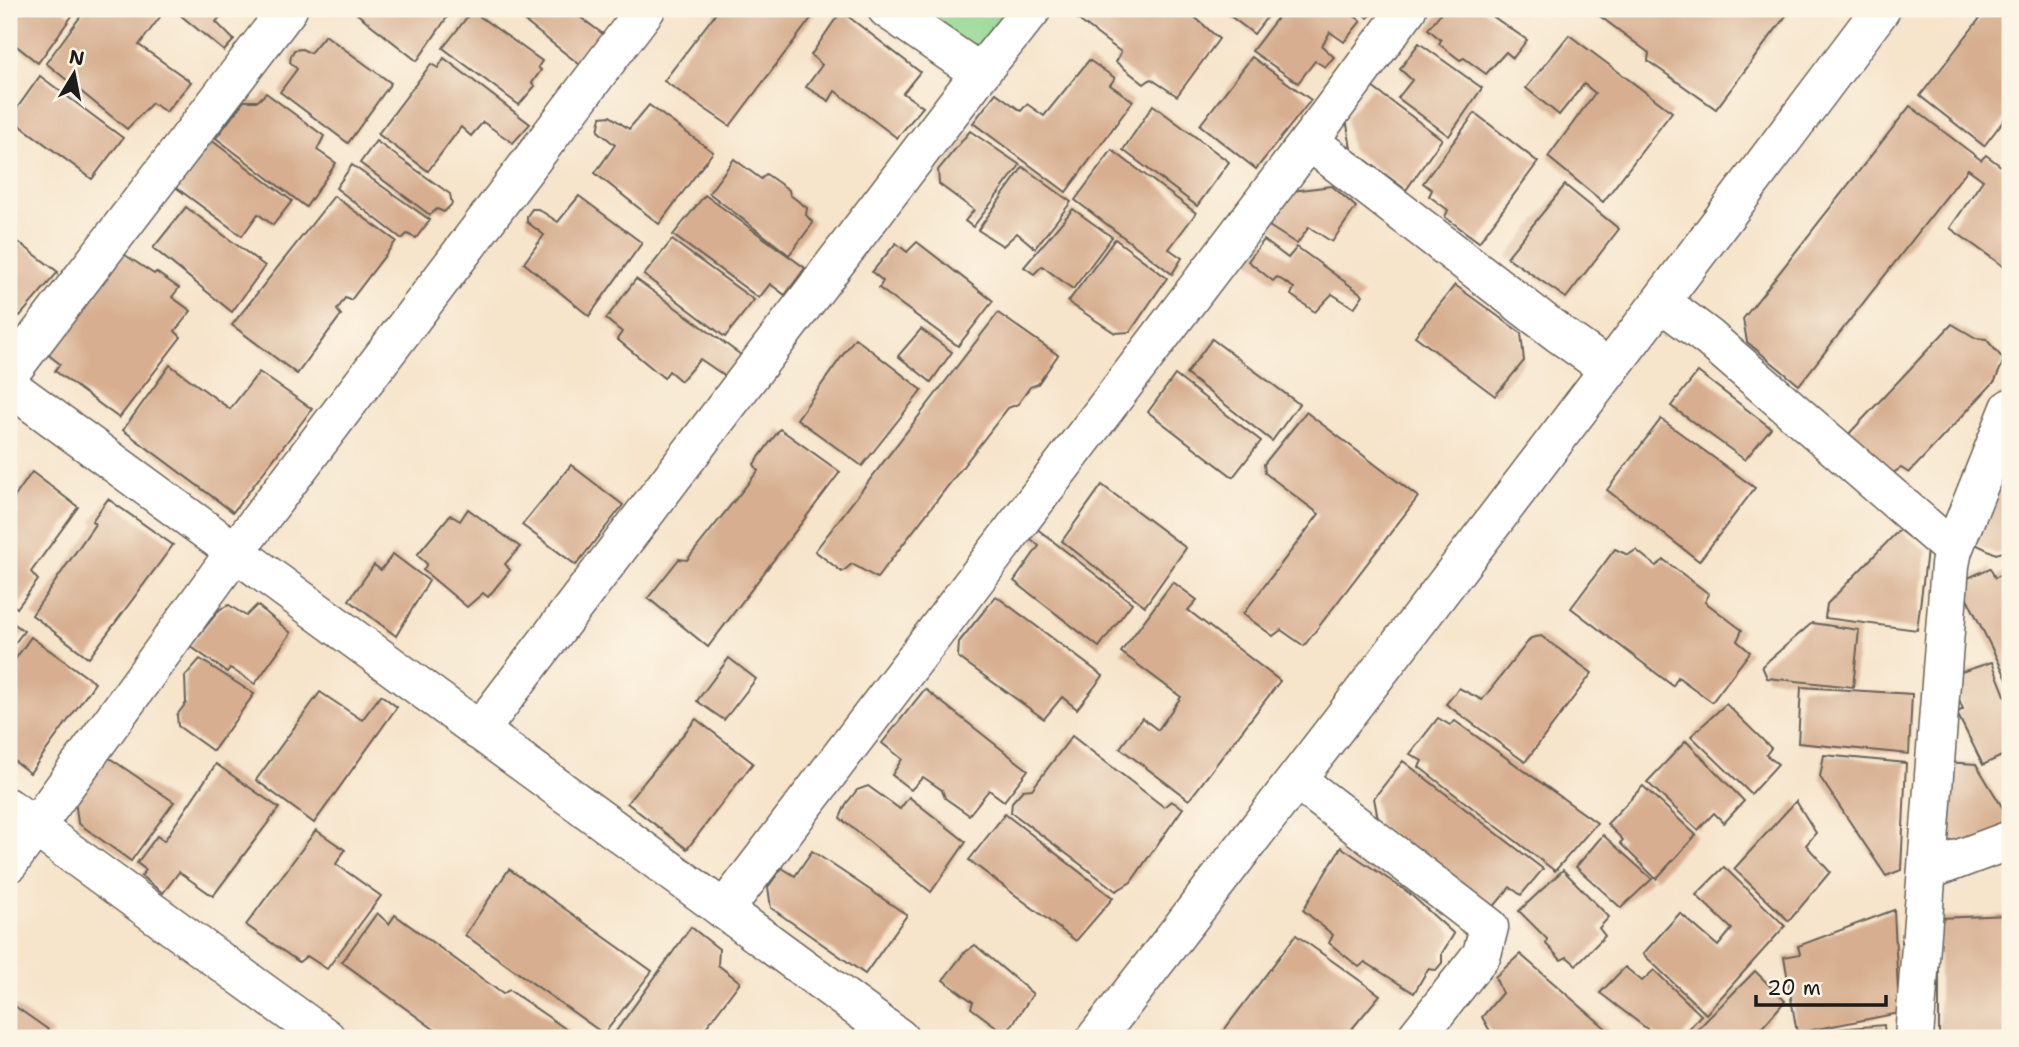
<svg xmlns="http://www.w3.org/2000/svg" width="2019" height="1047" font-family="'Shantell Sans',sans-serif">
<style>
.green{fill:#91d791;stroke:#567a56;stroke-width:2}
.building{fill:#d7af90}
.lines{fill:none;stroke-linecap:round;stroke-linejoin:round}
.minor-casing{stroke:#686259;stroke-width:41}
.tertiary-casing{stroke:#686259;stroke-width:41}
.minor{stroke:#fff;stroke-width:38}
.tertiary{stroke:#fff;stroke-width:38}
</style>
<rect width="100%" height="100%" fill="#fcf5e5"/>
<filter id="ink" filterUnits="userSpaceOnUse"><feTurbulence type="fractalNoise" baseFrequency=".0143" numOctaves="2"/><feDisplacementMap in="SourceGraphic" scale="14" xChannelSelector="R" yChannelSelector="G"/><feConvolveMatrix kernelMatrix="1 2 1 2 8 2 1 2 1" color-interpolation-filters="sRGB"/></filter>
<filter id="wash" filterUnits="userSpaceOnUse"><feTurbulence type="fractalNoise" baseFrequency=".00686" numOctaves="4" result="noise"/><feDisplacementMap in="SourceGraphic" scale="28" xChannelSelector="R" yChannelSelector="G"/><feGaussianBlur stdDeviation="1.57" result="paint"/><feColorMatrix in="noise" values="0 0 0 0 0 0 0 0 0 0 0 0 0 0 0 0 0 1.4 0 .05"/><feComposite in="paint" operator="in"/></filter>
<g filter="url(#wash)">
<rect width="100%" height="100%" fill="#f6e4cb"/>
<polygon class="green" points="908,9 1011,9 982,47 955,43"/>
<g id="blocks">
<g class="building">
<polygon points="9,9 62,9 72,16 38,63 9,40"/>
<polygon points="86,9 157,9 163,13 139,45 191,82 166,112 152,103 127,129 46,63"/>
<polygon points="173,9 226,9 216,22 234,40 224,51"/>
<polygon points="351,9 444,9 450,13 417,61"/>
<polygon points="509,9 580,9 576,14 607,37 584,68"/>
<polygon points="719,9 818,9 730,126 664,81"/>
<polygon points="1064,9 1186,9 1219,39 1177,96 1151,79 1144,84 1116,62 1121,52"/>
<polygon points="1221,9 1273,9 1254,34"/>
<polygon points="1284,9 1345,9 1361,21 1344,42 1330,32 1322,46 1334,57 1325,67 1315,61 1298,83 1252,51"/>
<polygon points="1356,9 1376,9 1368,18"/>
<polygon points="1444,9 1482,9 1527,40 1513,58 1506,52 1486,74 1464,58 1460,60 1439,44 1441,40 1428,29"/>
<polygon points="1600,9 1676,9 1688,17 1692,9 1791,9 1716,109 1648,61 1649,53 1597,14"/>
<polygon points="1987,9 2010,9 2010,112 1984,146 1920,96"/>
<polygon points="472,11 542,61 538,67 541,70 532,83 535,86 519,105 443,48"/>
<polygon points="841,11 920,72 903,93 923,107 897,138 835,91 829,101 806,87 822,65 811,55"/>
<polygon points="325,35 391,83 348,143 280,92 297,69 290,62 291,56 294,50 302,49 310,53"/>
<polygon points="1569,35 1672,112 1603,202 1548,157 1595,93 1584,84 1559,115 1526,88"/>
<polygon points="1419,43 1482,88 1449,136 1398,98 1412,80 1400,69"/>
<polygon points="1252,57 1311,100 1256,169 1200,125"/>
<polygon points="444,58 530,124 513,143 483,122 471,136 461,127 428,171 378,134 431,64 438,68"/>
<polygon points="1089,60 1115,78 1110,85 1133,101 1066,192 973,123 996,93 1021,111 1027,104 1044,116"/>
<polygon points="40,76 123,138 92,179 10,118"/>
<polygon points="1372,87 1442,139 1406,190 1351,149 1346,118"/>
<polygon points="266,93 324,136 317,150 336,163 306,207 216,138 244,101 258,101"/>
<polygon points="649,105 713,152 659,224 595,173 615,145 598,131 601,117 610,116 629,129"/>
<polygon points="1153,105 1229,162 1197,206 1123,150"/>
<polygon points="1910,106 1981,160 1986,155 2010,173 2010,271 1950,228 1983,180 1968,169 1799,385 1747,342 1743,319"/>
<polygon points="1475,113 1538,162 1479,242 1445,217 1448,210 1429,196 1432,190 1423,183"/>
<polygon points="970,131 1020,165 973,227 965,221 974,210 939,184 938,170"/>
<polygon points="211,140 292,201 273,225 258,214 242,236 174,186"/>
<polygon points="376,141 450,194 452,204 444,212 437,209 430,215 360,163"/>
<polygon points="1112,150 1196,213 1169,249 1182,258 1172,274 1075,200"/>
<polygon points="734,159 761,179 766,174 789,190 790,195 807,208 806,215 813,223 789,255 709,193"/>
<polygon points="352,165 430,220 416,238 407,234 402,239 336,188"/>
<polygon points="1023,167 1071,202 1035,248 1017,233 1003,246 978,230"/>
<polygon points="1565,185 1619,229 1566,298 1507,257"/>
<polygon points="1332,186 1356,207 1332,242 1309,227 1297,244 1269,226 1292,191"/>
<polygon points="705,195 805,268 785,295 770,284 759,298 673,235"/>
<polygon points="334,196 396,241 351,300 345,298 337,310 341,315 297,374 232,325"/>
<polygon points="579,196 642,243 589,316 524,263 544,235 527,222 527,216 532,209 538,209 558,222"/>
<polygon points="186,207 265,266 232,312 153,248"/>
<polygon points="1073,209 1112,237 1073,289 1042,266 1034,274 1024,267"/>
<polygon points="9,235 58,272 20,316 9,309"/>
<polygon points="1115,239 1167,278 1130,332 1115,333 1068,302"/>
<polygon points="672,240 754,300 725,337 644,275"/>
<polygon points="1264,240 1288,258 1297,247 1363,295 1354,308 1332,294 1315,312 1291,295 1294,288 1277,277 1273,281 1248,261"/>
<polygon points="917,242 993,301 958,346 879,288 883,281 872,272 896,243 907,252"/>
<polygon points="119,251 154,274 156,272 179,288 172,297 191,311 175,331 181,337 119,418 55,371 60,364 46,353"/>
<polygon points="636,279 741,355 725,376 700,359 681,381 669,371 664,378 617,339 622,332 606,319"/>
<polygon points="1455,285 1521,333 1524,361 1495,396 1415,336"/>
<polygon points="998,313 1058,355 1038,384 1030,387 1018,404 1008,408 877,578 852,564 842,572 815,551"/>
<polygon points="1952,324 1976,338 1986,339 2004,360 1995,381 1909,473 1901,468 1893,473 1846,437"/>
<polygon points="921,329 952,352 931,382 898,356"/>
<polygon points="855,338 922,390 862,466 797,419"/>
<polygon points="1212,339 1299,404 1272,441 1186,374"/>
<polygon points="170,365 230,409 259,372 312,409 233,512 123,430"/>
<polygon points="1698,372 1771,428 1745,460 1671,406"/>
<polygon points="1175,375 1261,441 1233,477 1148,412"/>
<polygon points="1306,412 1418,497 1304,646 1281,630 1273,636 1243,614 1319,514 1265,473 1264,464"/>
<polygon points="1661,419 1755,488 1699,561 1607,490"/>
<polygon points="780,429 840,472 708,647 648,598 679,559 687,560 758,471 754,464"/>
<polygon points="2010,449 2010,550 1996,554 1973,543"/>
<polygon points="571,465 623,505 576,565 522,525"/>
<polygon points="32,472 78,507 31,572 38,580 17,608 9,602 9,505"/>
<polygon points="1102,485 1186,548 1145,606 1062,541"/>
<polygon points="108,499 173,545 89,658 32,615 95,524 92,521"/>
<polygon points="468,509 520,547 505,564 510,570 488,597 483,593 467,607 423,570 427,564 417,555 450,515 460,521"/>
<polygon points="1036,528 1132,603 1099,647 1014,581 1039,546 1029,537"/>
<polygon points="1899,530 1927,551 1917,630 1825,618 1827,604"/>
<polygon points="1615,549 1628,555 1636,550 1656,566 1664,560 1709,594 1705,602 1742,630 1737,641 1750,652 1712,702 1678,677 1673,686 1571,608"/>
<polygon points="393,554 429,581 396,636 349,600 374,565 381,570"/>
<polygon points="1990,568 1995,578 2010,570 2010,685 1959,582"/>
<polygon points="1173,582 1197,600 1188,610 1280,681 1189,800 1120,748 1142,718 1158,730 1181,697 1121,652"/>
<polygon points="996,596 1103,676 1077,709 1062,697 1044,719 958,657 959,642"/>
<polygon points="229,605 246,616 257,605 291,633 255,684 230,668 227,672 190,646 220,609"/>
<polygon points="9,620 24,631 9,651"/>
<polygon points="1812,623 1859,630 1853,687 1767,678 1762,666"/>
<polygon points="1541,636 1592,673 1525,762 1446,704 1459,688 1482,700 1531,638"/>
<polygon points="31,637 95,683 30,773 9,757 9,668"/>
<polygon points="729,658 756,679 724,720 697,701"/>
<polygon points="200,659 254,694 213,751 178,726 177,715 186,703 185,676"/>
<polygon points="1992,662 2008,703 2010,702 2010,752 1983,765 1957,713 1963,709 1955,689 1955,674"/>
<polygon points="1801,687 1912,694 1909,754 1798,743"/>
<polygon points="925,689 1028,770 1004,801 989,790 969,815 945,798 942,790 923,777 911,790 892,775 902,759 882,743"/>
<polygon points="320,692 362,720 381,695 397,707 314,823 256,780"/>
<polygon points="1726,704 1771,748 1766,755 1778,764 1751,794 1691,736"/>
<polygon points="1438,718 1450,725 1455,721 1597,823 1555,871 1419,767 1422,761 1410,754"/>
<polygon points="696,719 753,763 687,849 627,803"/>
<polygon points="1072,736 1164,807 1171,801 1183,808 1131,882 1116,891 1011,812 1012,802 1023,790 1032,789"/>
<polygon points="1686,741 1744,801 1724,823 1714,813 1698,830 1647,782"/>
<polygon points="1824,755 1906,763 1901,870 1886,876 1820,777"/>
<polygon points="108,757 174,802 131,861 78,823 75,800"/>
<polygon points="1403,761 1543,869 1521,895 1510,887 1491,910 1379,825 1374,798"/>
<polygon points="1946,762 1976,764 2010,820 2010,829 1945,854"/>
<polygon points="216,764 279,808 213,896 179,872 163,893 141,876 146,870 137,863 157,836 164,841"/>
<polygon points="868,786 900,809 909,797 966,842 931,892 840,818 846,804 857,790"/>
<polygon points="1643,786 1696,835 1656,879 1620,843 1623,840 1607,824"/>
<polygon points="1796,801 1816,833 1806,845 1830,872 1789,921 1734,869"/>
<polygon points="1005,814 1113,898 1076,941 969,860"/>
<polygon points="316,830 345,850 336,864 381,896 327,969 307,956 299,962 246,925"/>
<polygon points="1603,835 1652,879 1621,908 1576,867"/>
<polygon points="1341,847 1409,893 1454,934 1442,953 1442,963 1436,970 1428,969 1414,993 1365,962 1359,967 1329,943 1333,935 1303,910"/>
<polygon points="812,851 907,915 865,974 771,908 768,887 782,868 795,876"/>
<polygon points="1724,867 1785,926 1706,1014 1643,954 1680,913 1718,946 1732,929 1696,895"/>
<polygon points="509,869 652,971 604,1034 465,935"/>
<polygon points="1563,870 1609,917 1599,928 1605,936 1576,965 1567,957 1561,960 1546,944 1547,939 1519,911"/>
<polygon points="1894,910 1899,1013 1797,1033 1784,957 1800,954 1798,946"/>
<polygon points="377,913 389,924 395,915 503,994 509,990 579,1038 446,1038 342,962"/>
<polygon points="2010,915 2010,1038 1939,1038 1939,918"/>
<polygon points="691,927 719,949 718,965 740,982 698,1038 620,1038 614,1034"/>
<polygon points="1296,935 1380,995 1351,1030 1360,1038 1218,1038"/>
<polygon points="975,945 1033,994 1006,1034 971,1008 973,1002 943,980 964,953"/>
<polygon points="1520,954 1617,1038 1498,1038 1490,1031 1482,1017 1502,993 1495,977"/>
<polygon points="1625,967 1642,981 1654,970 1701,1015 1681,1038 1659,1038 1600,993"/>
<polygon points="1755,971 1785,1001 1753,1038 1689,1038"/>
<polygon points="9,1002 53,1033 49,1038 9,1038"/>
<polygon points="1884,1025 1885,1038 1805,1038 1805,1036 1826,1030"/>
</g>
</g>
</g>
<g filter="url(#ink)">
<use href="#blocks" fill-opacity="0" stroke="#686259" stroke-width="2"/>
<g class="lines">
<g class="minor-casing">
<g id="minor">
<polyline points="887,9 980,73"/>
<polyline points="1309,141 1558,333 1609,369"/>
<polyline points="1661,302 1709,338 1953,550"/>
<polyline points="9,374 288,9"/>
<polyline points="9,386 899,1038"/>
<polyline points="479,731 980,73 1032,9"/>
<polyline points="1297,780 1489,927 1482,954 1416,1038"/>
<polyline points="9,808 326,1038"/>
<polyline points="9,863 235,552 646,9"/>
<polyline points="1927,871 2010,840"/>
<polyline points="724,910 1309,141 1407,9"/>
<polyline points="1914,1038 1950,565 1953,550 2010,408"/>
</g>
</g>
<g class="tertiary-casing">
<path id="tertiary" d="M1096,1038C1361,698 1622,354 1881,9"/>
</g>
<use href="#minor" class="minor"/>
<use href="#tertiary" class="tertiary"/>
</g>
</g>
<rect width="2019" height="1047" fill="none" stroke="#fcf5e5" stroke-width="35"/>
<g transform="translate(74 74) rotate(10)" stroke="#fcf5e5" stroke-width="5" paint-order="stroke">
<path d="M0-5L12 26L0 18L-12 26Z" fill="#1c1c1c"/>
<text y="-10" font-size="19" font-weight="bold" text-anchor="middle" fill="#1c1c1c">N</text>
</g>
<path d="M1756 995v10h130v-10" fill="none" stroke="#1c1c1c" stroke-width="3.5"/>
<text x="1767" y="995" font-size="21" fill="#1c1c1c" stroke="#fcf5e5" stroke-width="5" paint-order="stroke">20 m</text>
</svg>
